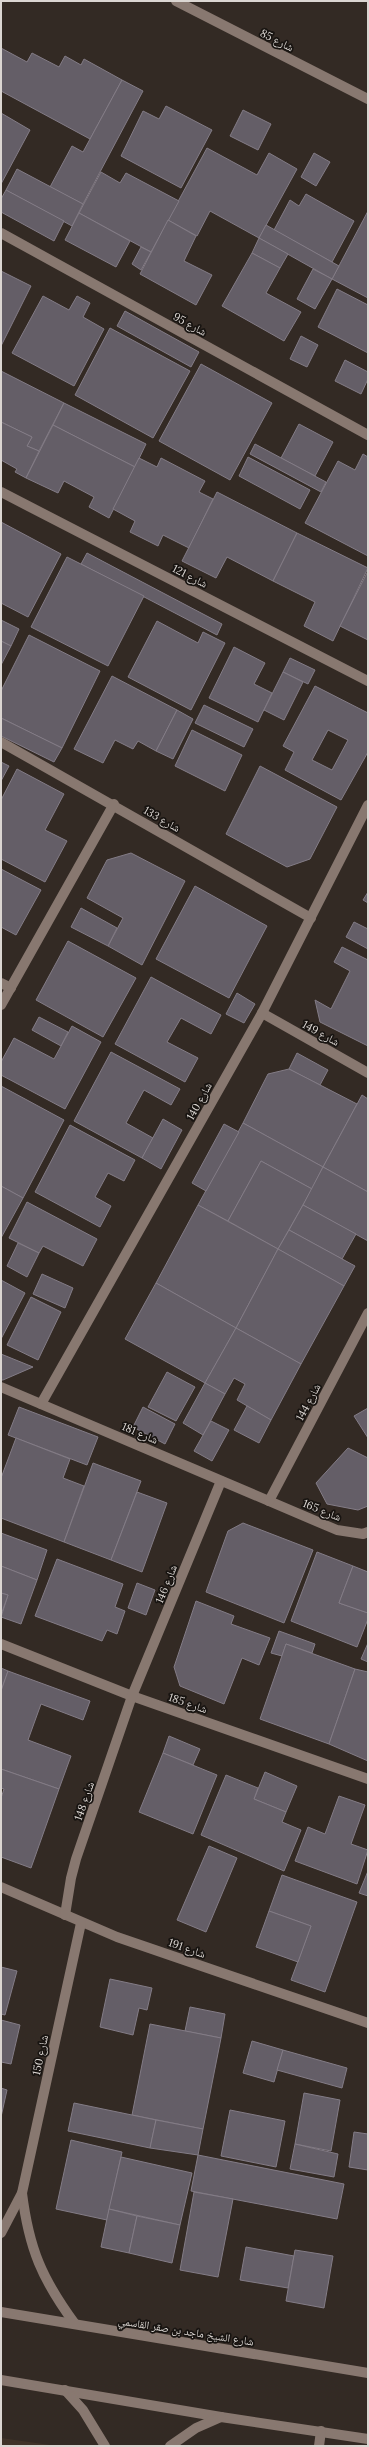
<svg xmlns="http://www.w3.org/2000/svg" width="369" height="2447" font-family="Lora,'Noto Naskh Arabic',serif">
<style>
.built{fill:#403329}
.building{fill:#645e67;stroke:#837c86;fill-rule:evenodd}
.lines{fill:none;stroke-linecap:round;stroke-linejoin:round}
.minor{stroke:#887870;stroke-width:10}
.labels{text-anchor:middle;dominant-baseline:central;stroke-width:3.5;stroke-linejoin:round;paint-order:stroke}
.street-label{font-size:11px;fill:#dbd6d2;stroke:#181411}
</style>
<rect width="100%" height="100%" fill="#332a24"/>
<polygon class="built" points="1,2438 57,2446 1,2446"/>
<g class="building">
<polygon points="1,48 27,62 32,53 59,67 65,56 81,65 84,59 122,80 90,139 1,91"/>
<polygon points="122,80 143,91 83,204 50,187 72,146 83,152"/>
<polygon points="166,106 212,130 181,188 121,156 143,111 159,119"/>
<polygon points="243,110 271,124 258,150 230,136"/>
<polygon points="1,113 30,130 1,184"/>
<polygon points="207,148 257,175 269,153 297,169 259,238 210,211 197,236 168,220"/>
<polygon points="314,153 330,162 316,186 301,177"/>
<polygon points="17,169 83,204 72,226 6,190"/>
<polygon points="101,172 120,183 126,173 179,201 151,252 79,213"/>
<polygon points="6,190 64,221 54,241 1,212 1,199"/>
<polygon points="306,194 354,221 332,262 274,230 290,200 299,206"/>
<polygon points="368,211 368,298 332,279"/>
<polygon points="79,213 130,241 116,267 65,240"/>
<polygon points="168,220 196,236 184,261 212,275 196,305 140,274"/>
<polygon points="266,225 339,266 332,279 259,238"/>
<polygon points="259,238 288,254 280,268 252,253"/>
<polygon points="141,247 151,252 141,270 132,264"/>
<polygon points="252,253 280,268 266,293 301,312 284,341 222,306"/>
<polygon points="313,269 332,279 315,309 297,299"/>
<polygon points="1,271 31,286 1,346"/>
<polygon points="337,289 368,305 368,353 318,327"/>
<polygon points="43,296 69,310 77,296 90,303 83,317 104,329 74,386 12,353"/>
<polygon points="125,311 199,352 191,367 117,326"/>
<polygon points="110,328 190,371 153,438 75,395"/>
<polygon points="301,336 318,345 307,367 290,359"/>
<polygon points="345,360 368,372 368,379 361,394 335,381"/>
<polygon points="201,364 272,403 230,480 159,441"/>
<polygon points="1,371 64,403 39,451 27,446 32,437 1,422"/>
<polygon points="64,403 146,444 135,467 53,425"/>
<polygon points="1,422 32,437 27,446 39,451 26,478 15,472 17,469 1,460"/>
<polygon points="299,424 333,442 315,476 281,458"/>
<polygon points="53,425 135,467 109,518 89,507 94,497 64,481 58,493 26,478"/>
<polygon points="255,444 326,482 321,492 250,454"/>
<polygon points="363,454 368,457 368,556 305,523 338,461 355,470"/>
<polygon points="248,457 310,490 300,509 239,476"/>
<polygon points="139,458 157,467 161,458 205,481 199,492 213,499 189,548 163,535 158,546 130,532 135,521 113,509"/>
<polygon points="217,492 297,533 273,581 227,557 216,578 182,561"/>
<polygon points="1,522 61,554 28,617 1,603"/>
<polygon points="297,533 368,568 333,641 304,626 315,602 273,581"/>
<polygon points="87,553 222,624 217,635 81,564"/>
<polygon points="67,557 144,596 108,666 31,627"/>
<polygon points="368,571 368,640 340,626"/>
<polygon points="1,620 19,629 11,646 1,641"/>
<polygon points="157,621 198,643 203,632 225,643 191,710 128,677"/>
<polygon points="29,635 100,671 62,748 1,718 1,691"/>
<polygon points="1,641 11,646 1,665"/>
<polygon points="234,647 265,663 254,684 272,693 258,722 209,698"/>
<polygon points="290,658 315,670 308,684 283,672"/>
<polygon points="283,672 303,682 284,720 264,710"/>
<polygon points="112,676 177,710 156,751 138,741 133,749 115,740 103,763 74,749"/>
<path d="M315,686L368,713V752L341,800L285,770L294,752L283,746ZM328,730L348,740L332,770L312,760Z"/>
<polygon points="204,705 253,729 244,747 195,723"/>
<polygon points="177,710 193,719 173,759 156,751"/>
<polygon points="1,718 62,748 54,762 1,736"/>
<polygon points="192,730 242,755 225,791 175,766"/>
<polygon points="1,762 9,766 1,781"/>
<polygon points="260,766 337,807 310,859 287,867 226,834"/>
<polygon points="17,769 64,794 45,830 67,841 45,882 1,859 1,800"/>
<polygon points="131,853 185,881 142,965 108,946 123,918 87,898 107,860"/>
<polygon points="1,869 41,890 16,935 1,927"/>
<polygon points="195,886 267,926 229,998 156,959"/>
<polygon points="368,892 368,903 363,900"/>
<polygon points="81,908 117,928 108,946 71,927"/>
<polygon points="354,922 368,929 368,949 346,937"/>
<polygon points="68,941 136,978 103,1037 36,1000"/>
<polygon points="342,947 368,960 368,1046 320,1022 315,1000 331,1009 350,971 334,962"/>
<polygon points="151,977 221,1015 211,1034 181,1018 167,1042 198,1058 185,1082 115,1044"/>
<polygon points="237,993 255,1004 244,1023 226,1014"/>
<polygon points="39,1017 68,1032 61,1046 32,1030"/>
<polygon points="72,1026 101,1042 65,1109 1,1075 1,1062 14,1038 54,1059"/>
<polygon points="111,1052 180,1089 171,1105 144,1090 126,1123 153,1138 142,1158 74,1121"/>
<polygon points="297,1053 328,1070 320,1085 289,1069"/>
<polygon points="289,1069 357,1104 323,1167 243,1123 268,1074"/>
<polygon points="1,1086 64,1120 23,1198 1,1186"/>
<polygon points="362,1095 368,1099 368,1192 323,1167"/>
<polygon points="163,1119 182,1130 161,1169 142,1158"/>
<polygon points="243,1123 323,1167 312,1189 261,1161 228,1221 198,1205"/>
<polygon points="224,1124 239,1132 206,1191 192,1183"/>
<polygon points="70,1125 135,1160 124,1181 108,1173 95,1197 111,1206 100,1227 35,1192"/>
<polygon points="261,1161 312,1189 278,1249 228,1221"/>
<polygon points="323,1167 368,1192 368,1241 303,1205"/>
<polygon points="1,1186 23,1198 1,1238"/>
<polygon points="27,1202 97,1239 83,1266 43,1246 39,1253 9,1238"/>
<polygon points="198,1205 278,1249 236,1328 156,1283"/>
<polygon points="303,1205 356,1234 342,1259 289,1230"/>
<polygon points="289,1230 355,1266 344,1286 278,1249"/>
<polygon points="18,1243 39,1253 27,1277 7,1266"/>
<polygon points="278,1249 344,1286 301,1364 236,1328"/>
<polygon points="42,1274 73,1288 65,1308 33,1294"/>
<polygon points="1,1280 25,1293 1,1339"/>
<polygon points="156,1283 236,1328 205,1383 125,1339"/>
<polygon points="31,1297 61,1312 38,1360 7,1345"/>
<polygon points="236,1328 301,1364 271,1420 237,1400 245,1384 234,1378 225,1394 205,1383"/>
<polygon points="1,1354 33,1367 3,1380 1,1380"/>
<polygon points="167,1372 195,1387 176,1421 148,1407"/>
<polygon points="205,1383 225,1394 203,1435 183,1423"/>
<polygon points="247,1406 271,1420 259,1443 234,1430"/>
<polygon points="19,1407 98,1437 87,1465 8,1435"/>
<polygon points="143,1407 175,1424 165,1444 133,1427"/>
<polygon points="368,1408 368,1438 354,1416"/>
<polygon points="211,1421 229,1430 212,1461 194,1451"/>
<polygon points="16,1438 70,1459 63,1478 84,1486 64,1542 1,1518 1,1478"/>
<polygon points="348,1448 368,1458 368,1506 358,1510 327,1504 316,1483"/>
<polygon points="93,1463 141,1481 111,1560 64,1542"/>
<polygon points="137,1492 167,1503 142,1572 111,1560"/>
<polygon points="243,1523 313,1550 284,1623 206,1592 228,1531"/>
<polygon points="1,1533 47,1550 37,1580 1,1566"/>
<polygon points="317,1552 353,1566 339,1603 368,1613 368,1619 357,1647 291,1621"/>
<polygon points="57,1559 123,1584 115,1607 125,1611 117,1634 107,1630 102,1641 35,1616"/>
<polygon points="1,1566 37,1580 21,1624 1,1617 8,1595 1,1593"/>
<polygon points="353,1566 368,1572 368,1613 339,1603"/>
<polygon points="137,1583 155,1590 146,1615 128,1608"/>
<polygon points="1,1593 8,1595 1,1615"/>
<polygon points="196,1601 234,1616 231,1624 270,1638 259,1665 242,1658 224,1704 180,1686 174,1667"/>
<polygon points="279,1631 315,1644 312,1653 286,1644 282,1656 271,1653"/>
<polygon points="368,1643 368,1662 361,1659"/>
<polygon points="286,1644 355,1669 329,1744 260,1719"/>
<polygon points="1,1668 8,1671 1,1691"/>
<polygon points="355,1669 368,1672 368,1761 329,1744"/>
<polygon points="8,1671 90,1701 83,1720 41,1704 28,1740 71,1756 59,1789 1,1769 1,1691"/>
<polygon points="169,1736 200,1749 193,1765 163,1753"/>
<polygon points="163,1753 217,1775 193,1834 139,1812"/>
<polygon points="1,1769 59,1789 31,1868 1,1857 1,1798 4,1789 1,1788"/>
<polygon points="265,1772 297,1786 286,1812 254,1799"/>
<polygon points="226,1775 258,1788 254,1799 286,1812 282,1822 301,1830 284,1871 201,1835"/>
<polygon points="339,1796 365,1805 351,1844 368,1850 357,1884 295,1861 308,1827 325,1834"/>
<polygon points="209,1846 237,1858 206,1932 177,1920"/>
<polygon points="368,1871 368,1896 359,1893"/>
<polygon points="282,1875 357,1902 325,1992 291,1980 311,1926 269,1911"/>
<polygon points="269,1911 311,1926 298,1962 256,1947"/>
<polygon points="1,1967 17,1971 5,2015 1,2014"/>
<polygon points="110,1979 152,1988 147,2010 139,2008 133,2035 100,2027"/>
<polygon points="190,2007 225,2014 221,2038 185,2031"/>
<polygon points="1,2020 20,2025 11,2064 1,2062"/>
<polygon points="150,2024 221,2038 203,2129 132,2115"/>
<polygon points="252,2041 283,2050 274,2082 243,2073"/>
<polygon points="283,2050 347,2068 342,2088 277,2070"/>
<polygon points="1,2088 7,2090 1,2117"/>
<polygon points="304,2093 340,2100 331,2151 295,2144"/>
<polygon points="74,2103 156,2120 150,2148 68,2131"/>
<polygon points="230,2110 285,2121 276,2167 221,2156"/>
<polygon points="156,2120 203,2129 198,2155 150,2148"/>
<polygon points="354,2132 368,2134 368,2170 349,2167"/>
<polygon points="71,2140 122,2152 107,2220 56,2209"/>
<polygon points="295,2144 338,2154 334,2177 290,2169"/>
<polygon points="198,2155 344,2184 337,2219 191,2191"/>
<polygon points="121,2157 192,2173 180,2225 109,2209"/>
<polygon points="194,2192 233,2199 218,2277 180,2270"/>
<polygon points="109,2209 137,2216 129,2253 101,2247"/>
<polygon points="137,2216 180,2225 172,2263 129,2253"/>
<polygon points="246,2247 294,2256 288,2288 240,2280"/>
<polygon points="295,2250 333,2256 324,2308 286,2301"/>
</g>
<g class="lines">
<g class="minor">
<polyline points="176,1 368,99"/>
<polyline points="1,233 368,435"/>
<polyline points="1,492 368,681"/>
<polyline points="1,742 311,918"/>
<polyline points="1,983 11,988"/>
<polyline points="1,1005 114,804"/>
<polyline points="262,1013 368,1073"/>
<polyline points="1,1387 337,1530 363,1534 368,1532"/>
<polyline points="41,1404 262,1013 368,805"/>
<polyline points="269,1501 368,1313"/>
<polyline points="1,1644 132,1696 368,1779"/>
<polyline points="1,1887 117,1937 368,2023"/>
<polyline points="65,1915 71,1878 76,1859 132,1696 221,1481"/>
<path d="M22,2193C29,2249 42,2279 75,2324"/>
<polyline points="1,2233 22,2193 81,1923"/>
<polyline points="1,2312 368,2373"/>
<polyline points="1,2380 221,2417 368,2439"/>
<polyline points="65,2390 83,2410 105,2446"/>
<polyline points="170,2446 196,2428 221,2417"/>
<polyline points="319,2446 321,2431"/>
</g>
</g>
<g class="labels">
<g class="street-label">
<text transform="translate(277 40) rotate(27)">شارع 85</text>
<text transform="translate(190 324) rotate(29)">شارع 95</text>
<text transform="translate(190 576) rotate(27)">شارع 121</text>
<text transform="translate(162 819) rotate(30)">شارع 133</text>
<text transform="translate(321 1033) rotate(29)">شارع 149</text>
<text transform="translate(199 1101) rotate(-61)">شارع 140</text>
<text transform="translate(308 1402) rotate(-62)">شارع 144</text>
<text transform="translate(140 1433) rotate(23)">شارع 181</text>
<text transform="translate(322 1510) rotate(22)">شارع 165</text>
<text transform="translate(166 1584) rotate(-68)">شارع 146</text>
<text transform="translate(188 1703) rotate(19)">شارع 185</text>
<text transform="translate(84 1801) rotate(-71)">شارع 148</text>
<text transform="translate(187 1948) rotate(19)">شارع 191</text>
<text transform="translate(40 2055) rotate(-78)">شارع 150</text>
<text transform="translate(186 2331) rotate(9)">شارع الشيخ ماجد بن صقر القاسمي</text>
</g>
</g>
<rect width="369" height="2447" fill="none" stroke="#dbd6d2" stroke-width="4"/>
</svg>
